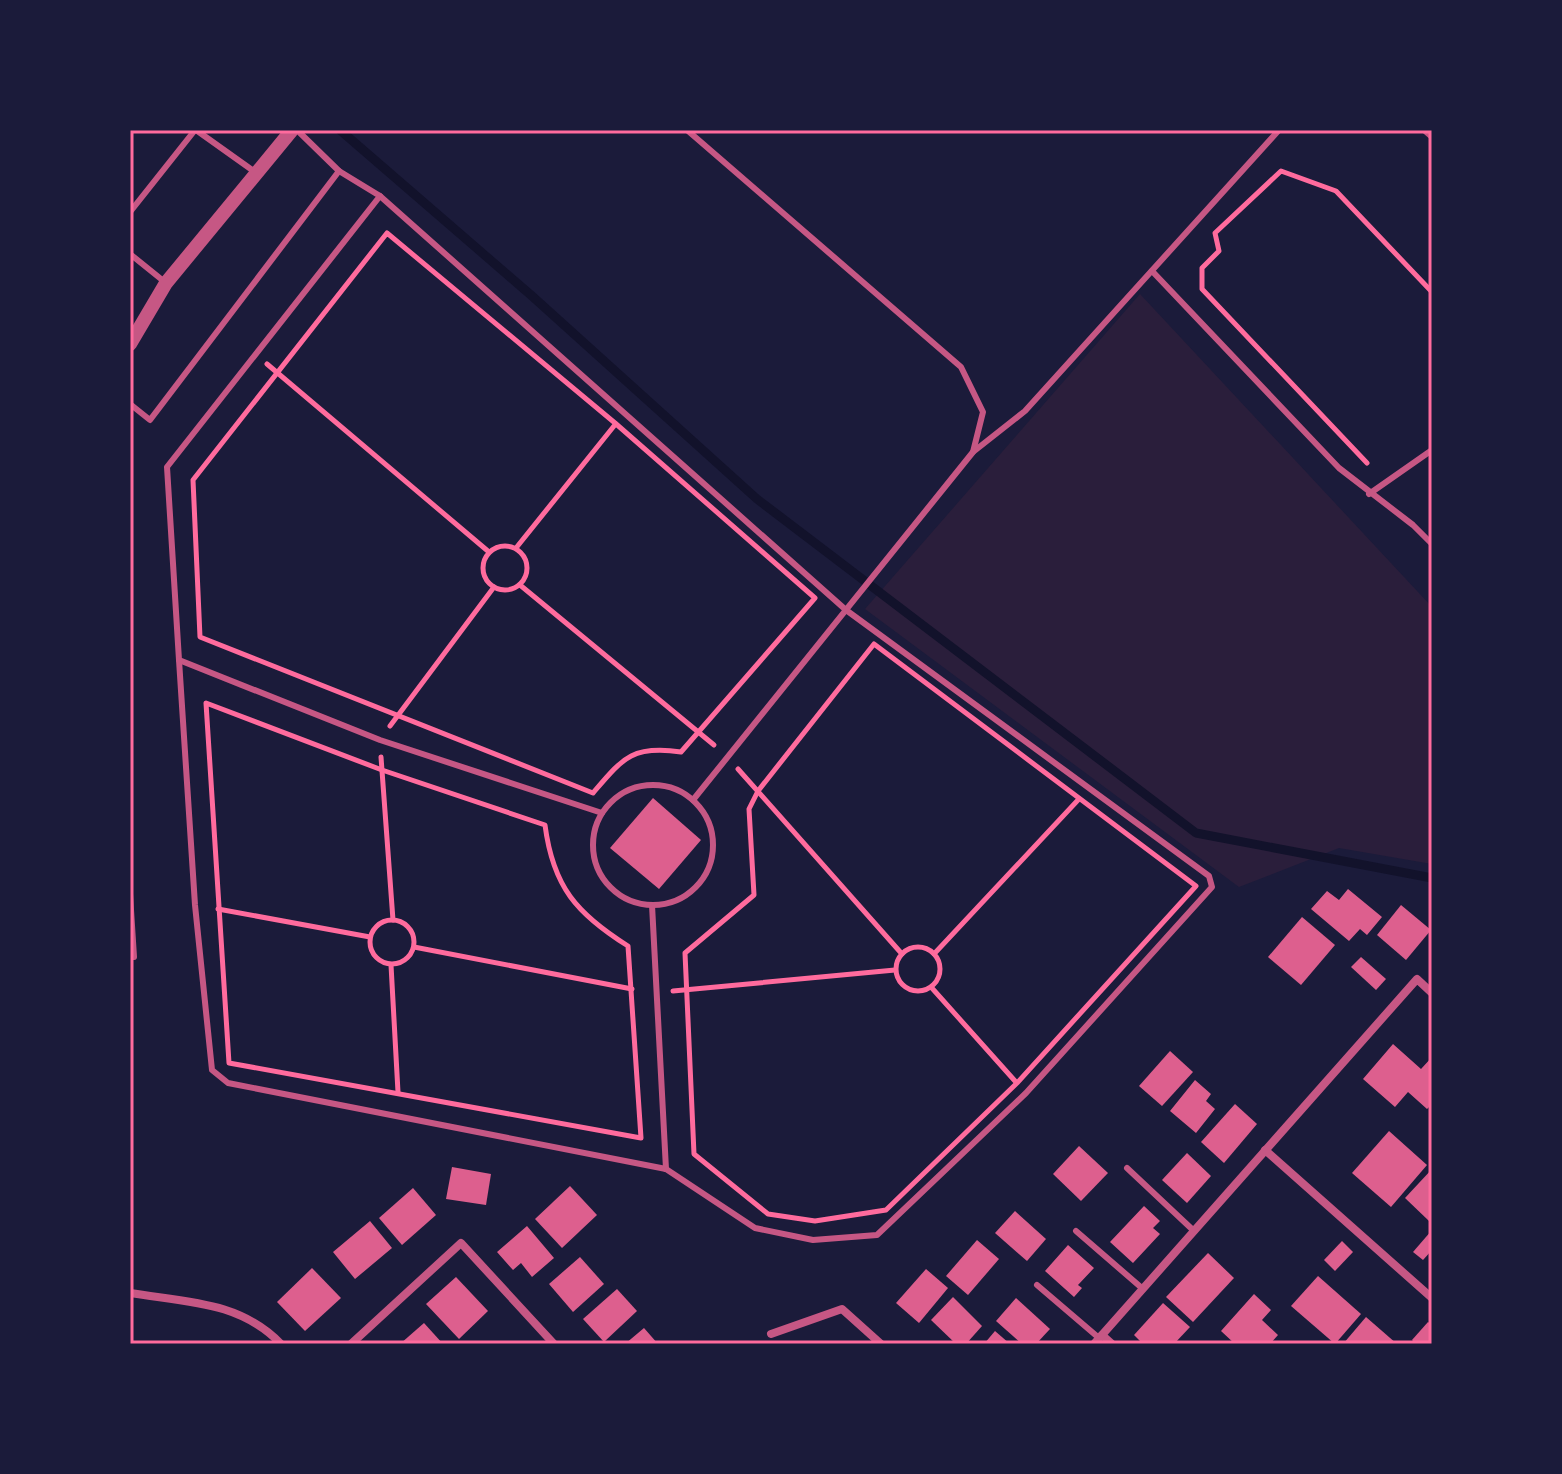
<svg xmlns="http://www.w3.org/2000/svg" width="1562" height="1474" font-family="'Roboto Serif',serif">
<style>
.green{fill:#2a1e3b}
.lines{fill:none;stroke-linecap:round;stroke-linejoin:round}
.stream{stroke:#12122b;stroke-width:9}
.building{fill:#dd5f8e}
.path{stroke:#ff6b9d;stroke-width:5}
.service{stroke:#c65784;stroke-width:6}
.minor{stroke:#c65784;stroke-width:8}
.tertiary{stroke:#c65784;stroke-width:14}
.neatline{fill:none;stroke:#ff6b9d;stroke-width:3}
</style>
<rect width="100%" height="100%" fill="#1b1b3a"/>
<polygon class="green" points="1140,294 1432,607 1432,864 1339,848 1239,887 865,609"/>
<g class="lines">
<polyline class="stream" points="340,130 532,296 757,499 1196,833 1432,878"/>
</g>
<g class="building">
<polygon points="653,798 701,840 659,889 610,848"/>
<polygon points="1348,889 1382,917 1367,935 1360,929 1349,941 1311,909 1327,891 1339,900"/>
<polygon points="1401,905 1431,930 1406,960 1377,935"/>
<polygon points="1302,917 1335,945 1301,985 1268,957"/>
<polygon points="1361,957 1386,979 1376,990 1351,967"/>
<polygon points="1393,1044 1421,1069 1432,1057 1432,1104 1427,1109 1408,1092 1395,1107 1363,1079"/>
<polygon points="1170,1051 1193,1072 1162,1106 1139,1086"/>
<polygon points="1195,1080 1211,1094 1206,1101 1215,1109 1196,1133 1170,1111"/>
<polygon points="1235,1104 1257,1124 1224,1163 1201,1142"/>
<polygon points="1389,1131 1427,1165 1391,1207 1352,1173"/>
<polygon points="1079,1146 1108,1173 1081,1201 1053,1174"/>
<polygon points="1187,1153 1211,1176 1187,1203 1162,1180"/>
<polygon points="452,1167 491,1174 486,1205 446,1199"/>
<polygon points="1432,1169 1432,1217 1429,1221 1405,1198"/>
<polygon points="570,1186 597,1215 562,1248 535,1219"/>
<polygon points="413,1188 436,1215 402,1245 379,1218"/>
<polygon points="1144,1206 1160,1221 1153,1228 1160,1234 1133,1263 1110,1242"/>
<polygon points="1015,1211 1046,1239 1027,1261 995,1233"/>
<polygon points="370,1221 392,1248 355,1279 333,1252"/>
<polygon points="527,1226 554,1258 532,1277 521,1263 513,1270 497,1252"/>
<polygon points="1432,1230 1432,1250 1423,1260 1413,1252"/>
<polygon points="977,1240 999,1259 968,1295 946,1276"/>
<polygon points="1342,1241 1353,1252 1335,1271 1324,1260"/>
<polygon points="1068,1245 1094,1268 1078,1285 1082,1288 1074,1297 1045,1271"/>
<polygon points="1208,1253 1234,1278 1193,1322 1166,1297"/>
<polygon points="580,1257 604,1284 573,1312 549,1284"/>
<polygon points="312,1268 341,1298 305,1331 277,1302"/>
<polygon points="926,1269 948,1288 919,1323 896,1303"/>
<polygon points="1318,1276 1361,1314 1335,1344 1291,1306"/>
<polygon points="456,1277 488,1311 459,1339 426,1304"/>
<polygon points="617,1289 637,1311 604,1342 583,1319"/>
<polygon points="1254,1294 1271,1310 1262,1320 1278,1335 1270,1344 1235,1344 1221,1331"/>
<polygon points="953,1297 982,1326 966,1344 956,1344 931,1320"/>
<polygon points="1016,1298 1050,1329 1036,1344 1022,1344 996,1321"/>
<polygon points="1163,1303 1190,1327 1174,1344 1143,1344 1134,1335"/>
<polygon points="1366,1317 1397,1344 1343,1344"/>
<polygon points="1428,1322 1432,1325 1432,1340 1429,1344 1416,1344 1412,1340"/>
<polygon points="424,1323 443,1344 400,1344"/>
<polygon points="644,1328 658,1344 625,1344"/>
<polygon points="995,1331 1010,1344 984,1344"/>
</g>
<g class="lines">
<g class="path">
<path d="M387,233L615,423L815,598L681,752C632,745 623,758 593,793L200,637L193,480Z"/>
<polyline points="267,364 489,552"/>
<polyline points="1367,463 1202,289 1202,268 1219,251 1215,233 1281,171 1336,191 1432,292"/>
<circle cx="505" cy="568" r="22"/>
<polyline points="516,548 614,426"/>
<polyline points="520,585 714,745"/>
<polygon points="874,644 1196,886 1017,1083 886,1210 815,1221 768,1214 694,1154 685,953 754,895 749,809 758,791"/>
<path d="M206,703L382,770L545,825C553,887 577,914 628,946L641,1138L229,1063Z"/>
<polyline points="390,726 494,587"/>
<polyline points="381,757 393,920"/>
<polyline points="738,769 902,954"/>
<polyline points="218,909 370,937"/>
<circle cx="392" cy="942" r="22"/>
<polyline points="414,947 632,989"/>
<circle cx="918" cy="969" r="22"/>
<polyline points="934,954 1078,800"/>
<polyline points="391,965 398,1092"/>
<polyline points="931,987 1015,1081"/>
<polyline points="673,991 895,970"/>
</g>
<g class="service">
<polyline points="196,130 255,172"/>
<polyline points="687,130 961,367 983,412 973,452 693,800"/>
<polyline points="1424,130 1432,137"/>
<polyline points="339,171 380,196 167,467 179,660 380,740 602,813"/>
<polyline points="130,212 195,130"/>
<polyline points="130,254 166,283"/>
<polyline points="1152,271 1339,468 1413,525 1432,544"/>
<polyline points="130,404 150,420 339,171 297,130"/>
<polyline points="973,452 1025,411 1279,130"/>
<polyline points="1369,494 1432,450"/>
<polyline points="179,660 195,905 212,1070 228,1083 666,1169 755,1228 813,1240 877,1235 1026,1093 1212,887 1209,876 846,610 380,196"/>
<circle cx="653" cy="845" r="60"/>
<polyline points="130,894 134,957 130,957"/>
<polyline points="652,905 666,1169"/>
<polyline points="1127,1168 1194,1231"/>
<polyline points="1076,1231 1143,1289"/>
<polyline points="1037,1285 1099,1338"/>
</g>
<g class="minor">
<polyline points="1265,1150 1432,1298"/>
<path d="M130,1293C185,1302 240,1301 281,1344"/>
<polyline points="771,1334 842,1309 881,1344"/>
<polyline points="1102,1335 1112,1344"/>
<polyline points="351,1344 461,1243 554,1344"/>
<polyline points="1094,1344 1417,979 1432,993"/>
</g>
<polyline class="tertiary" points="130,344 166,283 292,130"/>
</g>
<rect width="1562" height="1474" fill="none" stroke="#1b1b3a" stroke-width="264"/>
<rect x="132" y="132" width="1298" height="1210" class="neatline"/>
</svg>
